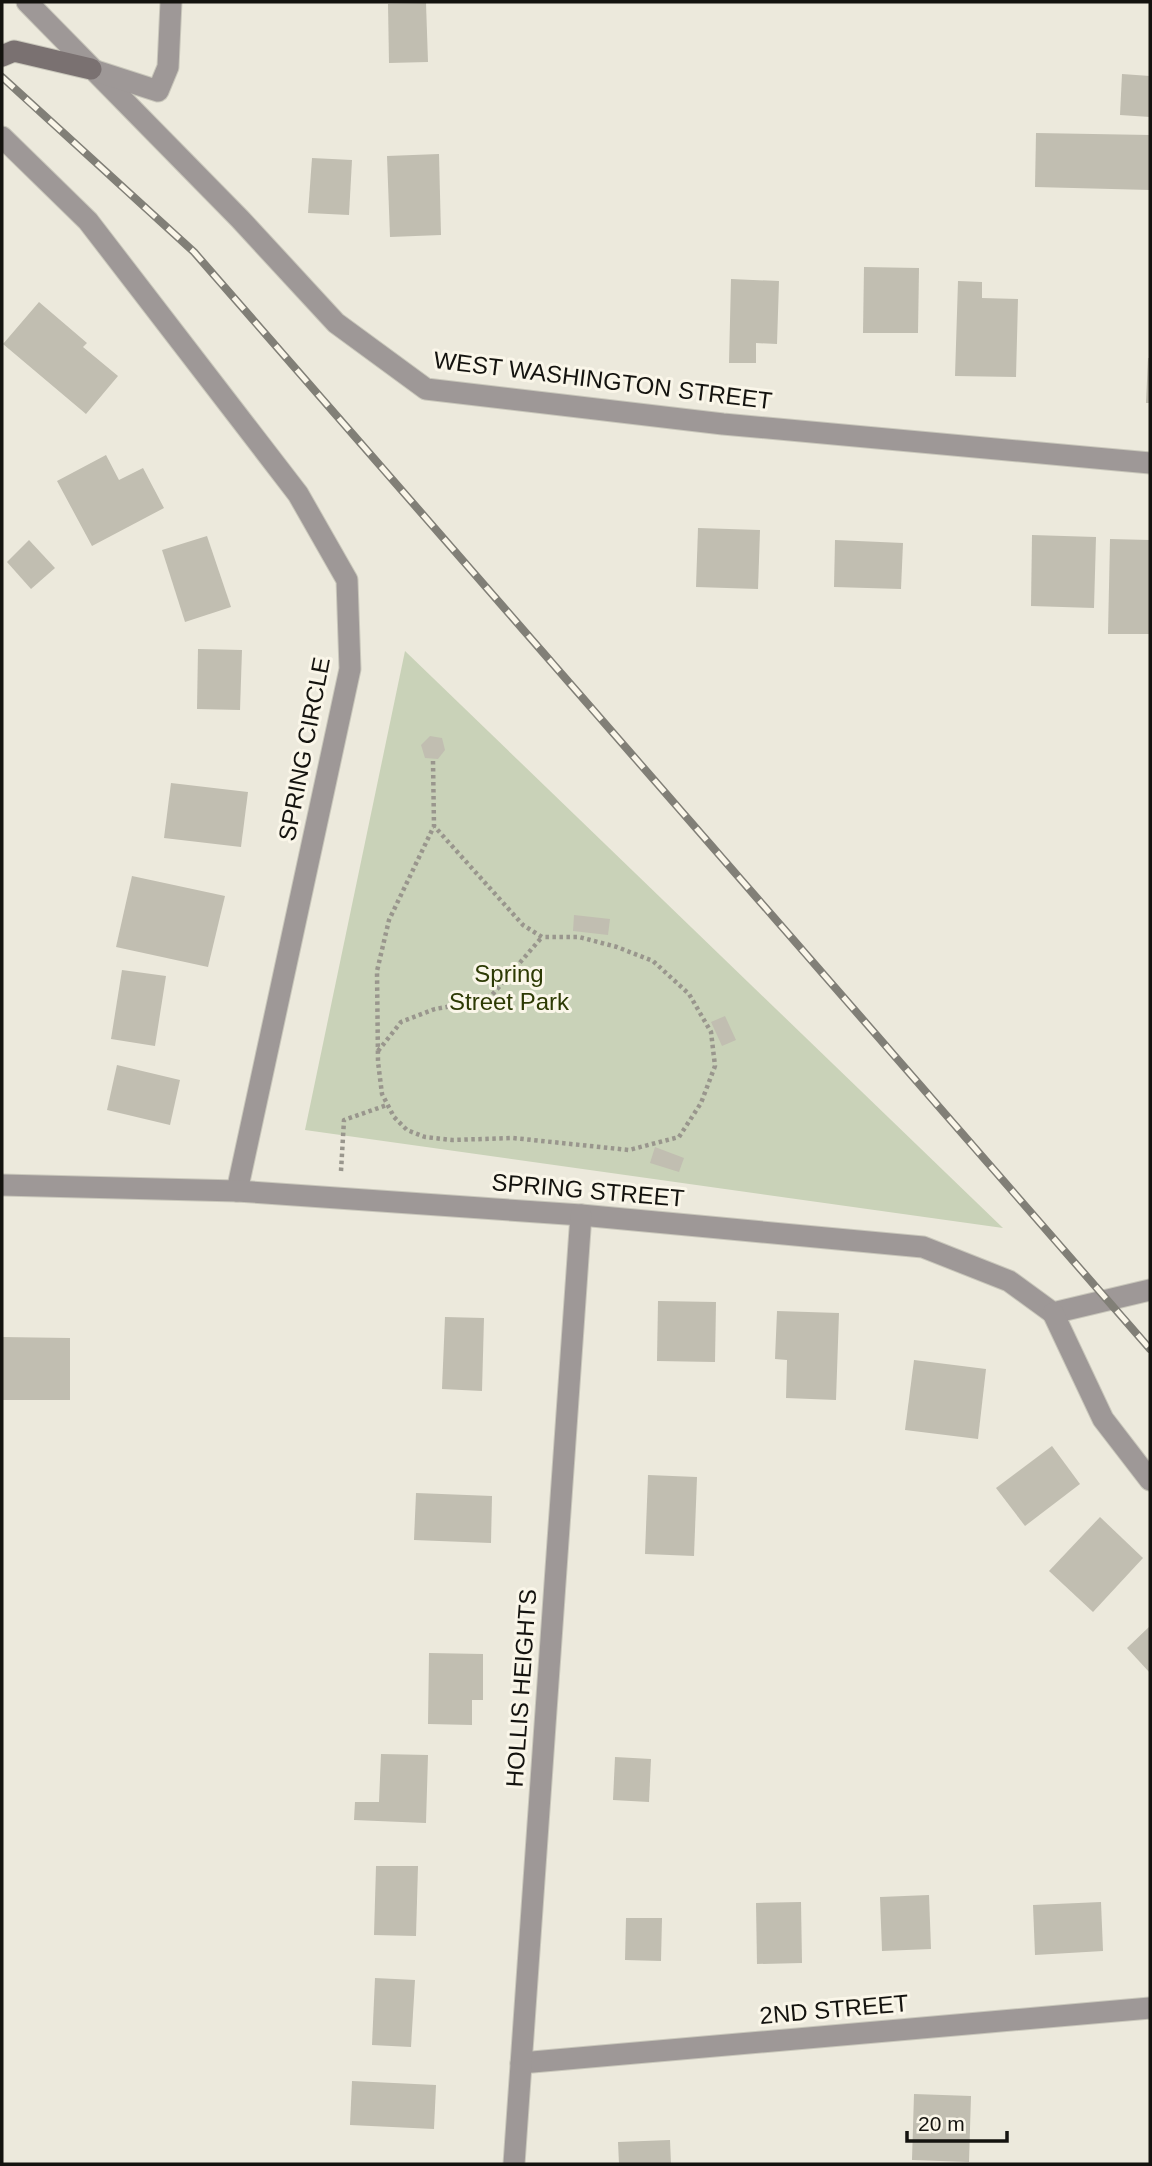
<svg xmlns="http://www.w3.org/2000/svg" width="1152" height="2166" font-family="Helvetica,sans-serif">
<style>
.green{fill:#c9d2b8}
.building{fill:#c1beb1}
.lines{fill:none;stroke-linecap:round;stroke-linejoin:round}
.street-casing{stroke:#c9c7bb;stroke-width:23}
.secondary-casing{stroke:#c9c7bb;stroke-width:23}
.path{stroke:#99968d;stroke-width:4.5;stroke-dasharray:3.5 3.5;stroke-linecap:butt}
.street{stroke:#9e9897;stroke-width:21}
.secondary{stroke:#7a7171;stroke-width:21}
.rail-casing{stroke:#817f77;stroke-width:8}
.rail{stroke:#faf6e9;stroke-width:5;stroke-dasharray:16;stroke-linecap:butt}
.labels{text-anchor:middle;dominant-baseline:central;stroke-width:6;stroke-linejoin:round;paint-order:stroke}
.street-label{font-size:24px;fill:#14130f;stroke:#faf6e9}
.park-label{font-size:24px;fill:#2d3a04;stroke:#faf6e9}
</style>
<rect width="100%" height="100%" fill="#ece9dc"/>
<polygon class="green" points="405,651 1003,1228 305,1130"/>
<g class="building">
<polygon points="426,3 428,62 389,63 388,4"/>
<polygon points="1122,74 1150,76 1150,117 1120,115"/>
<polygon points="1036,133 1150,135 1150,190 1035,187"/>
<polygon points="439,154 441,235 390,237 387,156"/>
<polygon points="312,158 352,160 349,215 308,213"/>
<polygon points="864,267 919,268 918,333 863,333"/>
<polygon points="731,279 779,281 777,344 756,343 756,363 729,363"/>
<polygon points="958,281 982,282 982,298 1018,299 1016,377 955,376"/>
<polygon points="39,302 87,343 83,347 118,376 86,414 3,344"/>
<polygon points="1148,358 1150,358 1150,403 1146,403"/>
<polygon points="106,455 119,480 143,468 164,508 92,546 57,481"/>
<polygon points="698,528 760,530 758,589 696,587"/>
<polygon points="1032,535 1096,537 1094,608 1031,606"/>
<polygon points="207,536 231,607 185,622 162,550"/>
<polygon points="1110,539 1150,540 1150,634 1108,634"/>
<polygon points="29,540 55,568 31,589 7,562"/>
<polygon points="835,540 903,543 901,589 834,587"/>
<polygon points="198,649 242,650 240,710 197,709"/>
<polygon points="430,736 442,738 445,750 438,759 425,758 421,745"/>
<polygon points="171,783 248,792 241,847 164,838"/>
<polygon points="132,876 225,896 208,967 116,947"/>
<polygon points="574,915 610,919 608,935 573,931"/>
<polygon points="122,970 166,976 155,1046 111,1039"/>
<polygon points="725,1016 736,1040 722,1046 711,1022"/>
<polygon points="117,1065 180,1080 170,1125 107,1110"/>
<polygon points="655,1147 684,1158 679,1172 650,1163"/>
<polygon points="658,1301 716,1302 715,1362 657,1361"/>
<polygon points="777,1311 839,1313 836,1400 786,1398 787,1360 775,1359"/>
<polygon points="445,1317 484,1318 482,1391 442,1389"/>
<polygon points="2,1337 70,1338 70,1400 2,1400"/>
<polygon points="914,1360 986,1369 978,1439 905,1430"/>
<polygon points="1052,1446 1080,1484 1025,1526 996,1488"/>
<polygon points="648,1475 697,1477 694,1556 645,1554"/>
<polygon points="416,1493 492,1496 491,1543 414,1540"/>
<polygon points="1100,1517 1143,1558 1093,1612 1049,1571"/>
<polygon points="1150,1626 1150,1673 1127,1648"/>
<polygon points="429,1653 483,1654 483,1700 472,1700 472,1725 428,1724"/>
<polygon points="381,1754 428,1755 426,1823 354,1820 355,1802 379,1802"/>
<polygon points="615,1757 651,1759 649,1802 613,1800"/>
<polygon points="376,1866 418,1866 416,1936 374,1935"/>
<polygon points="929,1895 931,1949 882,1951 880,1897"/>
<polygon points="801,1902 802,1963 757,1964 756,1903"/>
<polygon points="1101,1902 1103,1951 1035,1955 1033,1905"/>
<polygon points="626,1918 662,1918 661,1961 625,1960"/>
<polygon points="375,1978 415,1980 411,2047 372,2045"/>
<polygon points="352,2081 436,2085 434,2129 350,2125"/>
<polygon points="914,2094 971,2096 969,2162 912,2160"/>
<polygon points="670,2140 671,2164 619,2164 618,2142"/>
</g>
<g class="lines">
<g class="street-casing">
<g id="street">
<polyline points="27,2 240,219 336,323 426,389 723,424 1150,463"/>
<polyline points="96,71 158,91 168,67 171,2"/>
<polyline points="2,137 88,221 298,494 347,580 350,669 237,1191"/>
<polyline points="2,1185 237,1191 581,1215 923,1247 1009,1281 1053,1313 1150,1290"/>
<polyline points="1053,1313 1103,1419 1150,1480"/>
<polyline points="521,2063 1150,2008"/>
<polyline points="514,2164 581,1215"/>
</g>
</g>
<g class="secondary-casing">
<polyline id="secondary" points="2,56 14,51 91,69"/>
</g>
<g class="path">
<polyline points="433,761 434,826 389,920 377,971 378,1062 382,1094 394,1117 407,1130 425,1137 452,1140 513,1138 629,1150 679,1137 701,1103 715,1066 711,1032 689,994 653,961 617,947 579,937 542,937 523,925 434,826"/>
<polyline points="378,1051 401,1022 435,1009 469,1003 492,995 542,937"/>
<polyline points="341,1171 344,1120 387,1105"/>
</g>
<use href="#street" class="street"/>
<use href="#secondary" class="secondary"/>
<g class="rail-casing">
<polyline id="rail" points="2,77 194,252 1150,1349"/>
</g>
<use href="#rail" class="rail"/>
</g>
<g class="labels">
<g class="street-label">
<text transform="translate(603 380) rotate(7)">WEST WASHINGTON STREET</text>
<text transform="translate(304 749) rotate(-79)">SPRING CIRCLE</text>
<text transform="translate(588 1190) rotate(5)">SPRING STREET</text>
<text transform="translate(521 1688) rotate(-86)">HOLLIS HEIGHTS</text>
<text transform="translate(834 2009) rotate(-5)">2ND STREET</text>
</g>
<g class="park-label">
<text x="509" y="973">Spring<tspan x="509" dy="28">Street Park</tspan></text>
</g>
</g>
<rect width="1152" height="2166" fill="none" stroke="#14130f" stroke-width="7"/>
<path d="M907 2131v10h100v-10" fill="none" stroke="#14130f" stroke-width="3.5"/>
<text x="918" y="2131" font-size="21" fill="#14130f" stroke="#faf6e9" stroke-width="5" paint-order="stroke">20 m</text>
</svg>
